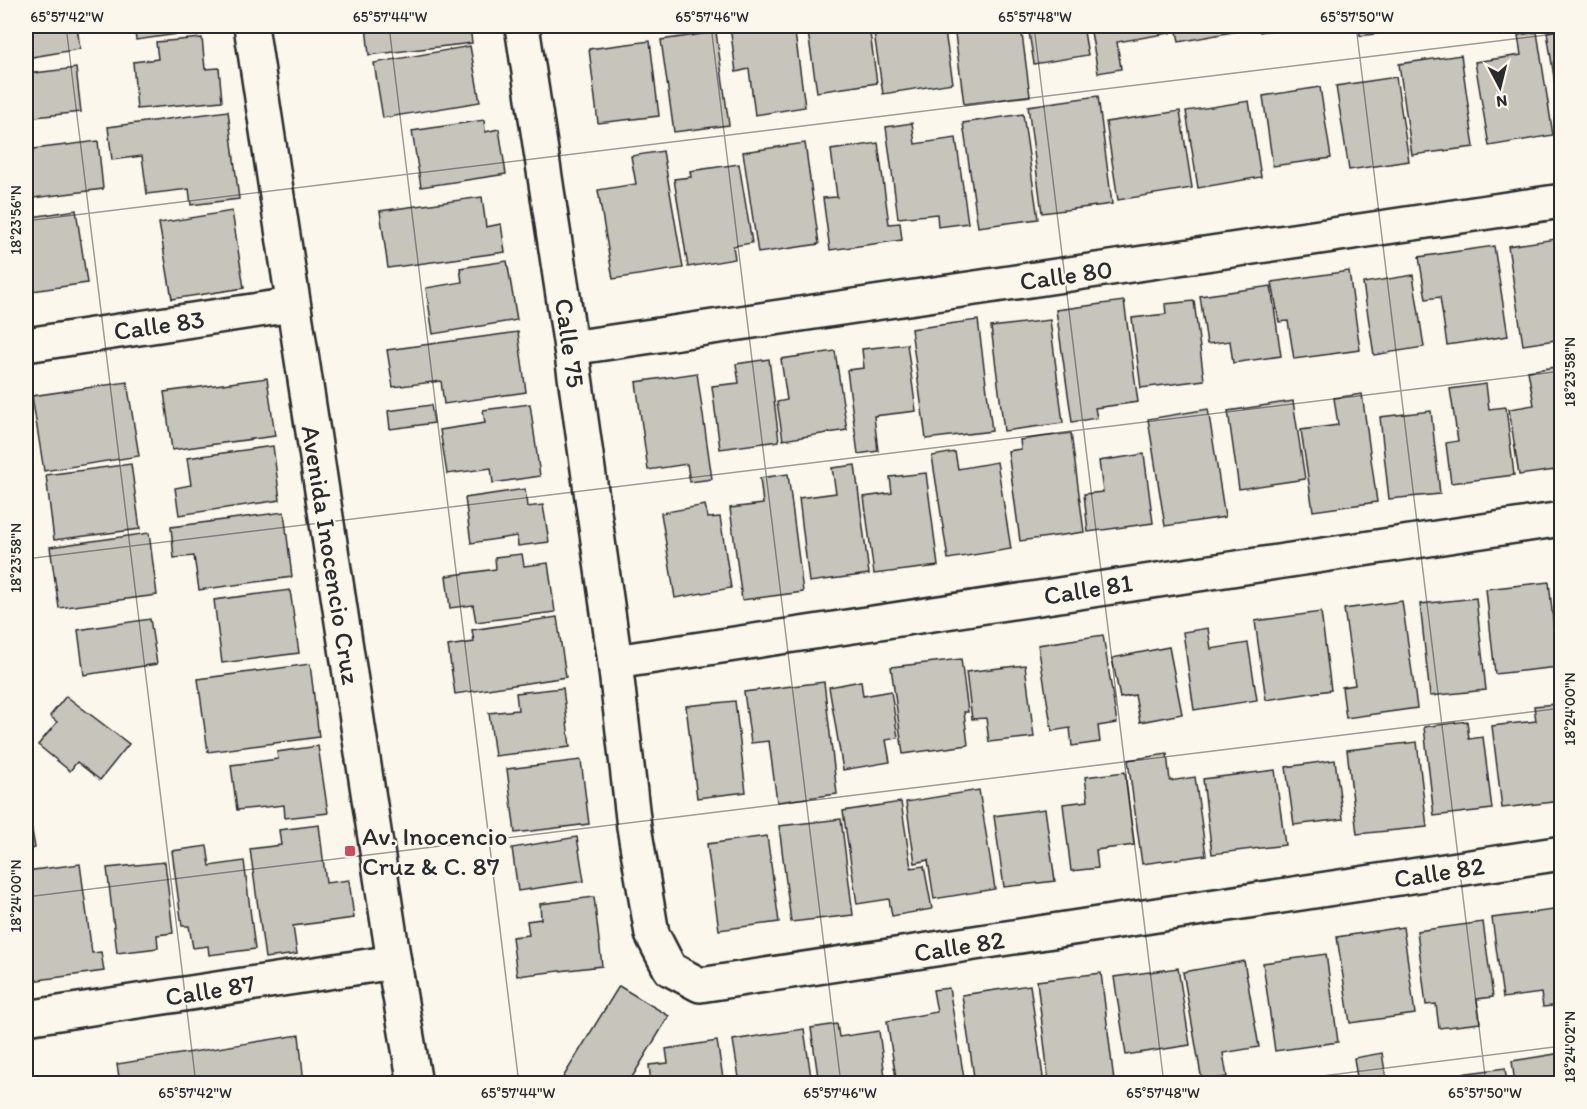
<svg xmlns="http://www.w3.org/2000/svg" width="1587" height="1109" font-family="Itim,sans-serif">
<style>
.building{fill:#c7c4bc;stroke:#2b2b2b;stroke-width:1.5}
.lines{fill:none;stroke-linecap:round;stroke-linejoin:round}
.street-casing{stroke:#2b2b2b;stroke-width:38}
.secondary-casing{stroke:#2b2b2b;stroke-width:38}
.street{stroke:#fbf7ec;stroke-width:33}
.secondary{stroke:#fbf7ec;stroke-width:33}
.ticks{fill:none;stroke:#2b2b2b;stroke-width:1.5;stroke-opacity:0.45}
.poi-dot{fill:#d1495b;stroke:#fbf7ec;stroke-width:2}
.labels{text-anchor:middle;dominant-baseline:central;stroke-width:4.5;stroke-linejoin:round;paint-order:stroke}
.street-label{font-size:26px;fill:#2b2b2b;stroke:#fbf7ec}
.poi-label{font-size:26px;fill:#2b2b2b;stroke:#fbf7ec;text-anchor:start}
.neatline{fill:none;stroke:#2b2b2b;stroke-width:2}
.ticks-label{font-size:15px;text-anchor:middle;fill:#2b2b2b}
</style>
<rect width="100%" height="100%" fill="#fbf7ec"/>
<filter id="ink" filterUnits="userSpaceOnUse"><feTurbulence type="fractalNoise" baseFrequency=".0167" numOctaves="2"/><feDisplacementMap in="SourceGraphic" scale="12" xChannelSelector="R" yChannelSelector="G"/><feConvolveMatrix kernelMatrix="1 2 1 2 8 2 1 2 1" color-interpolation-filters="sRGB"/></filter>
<g filter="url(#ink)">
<g class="building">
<polygon points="26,26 77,26 80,49 26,58"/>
<polygon points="134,26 213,26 214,29 136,40"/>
<polygon points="366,26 470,26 472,43 369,55"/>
<polygon points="730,26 794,26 805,107 755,115 749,69 736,72"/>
<polygon points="807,26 869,26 877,83 817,92"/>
<polygon points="873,26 944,26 953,83 883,94"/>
<polygon points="954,26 1021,26 1030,96 964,104"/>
<polygon points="1028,26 1083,26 1088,55 1034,64"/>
<polygon points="1090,26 1169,26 1170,33 1117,42 1121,69 1098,73"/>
<polygon points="1176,26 1244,26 1244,30 1179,42"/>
<polygon points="1259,26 1298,26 1260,32"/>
<polygon points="1359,26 1433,26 1360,36"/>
<polygon points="1562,29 1562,129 1547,32"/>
<polygon points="716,32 729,125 674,132 661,40"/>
<polygon points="1537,32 1553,135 1489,146 1475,62 1521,55 1518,35"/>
<polygon points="202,38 205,69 219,68 222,101 137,109 133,62 158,59 156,42"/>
<polygon points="650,41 659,116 598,123 589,49"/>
<polygon points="470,46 480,102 383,118 374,63"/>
<polygon points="1461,55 1474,147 1412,155 1399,64"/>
<polygon points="76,68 81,112 26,118 26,74"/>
<polygon points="1396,77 1409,161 1349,170 1336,86"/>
<polygon points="1320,87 1331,158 1273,166 1263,96"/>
<polygon points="1098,96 1112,204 1042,213 1028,106"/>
<polygon points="1249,101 1261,177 1198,188 1186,111"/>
<polygon points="228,111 239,199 191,205 189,189 147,194 142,156 112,160 108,127"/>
<polygon points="1180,111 1192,188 1118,200 1106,122"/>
<polygon points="1023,114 1038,219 978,227 963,123"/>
<polygon points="484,120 485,132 499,129 506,174 421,187 412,131"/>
<polygon points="912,123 915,144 956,138 968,223 938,227 937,214 898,218 886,127"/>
<polygon points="98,141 103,189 26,199 26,150"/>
<polygon points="805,143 819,244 758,253 743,152"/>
<polygon points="878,143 889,224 900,223 902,240 830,250 823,198 837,197 831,150"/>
<polygon points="663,151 683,268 613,279 598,190 636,184 631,156"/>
<polygon points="739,164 752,243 733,246 735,259 688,267 674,179 691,177 690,171"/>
<polygon points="482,197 486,227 501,224 505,252 388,268 380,211"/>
<polygon points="76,210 87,283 26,292 26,218"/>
<polygon points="232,211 244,288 172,299 159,223"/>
<polygon points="1562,238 1562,339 1523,345 1508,246"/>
<polygon points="1494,246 1508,336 1447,345 1440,297 1426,299 1419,257"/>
<polygon points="507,261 517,320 433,334 426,288 462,282 460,268"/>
<polygon points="1349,271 1360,350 1294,359 1288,321 1279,322 1272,282"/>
<polygon points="1413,275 1424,347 1374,355 1363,283"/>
<polygon points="1271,286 1281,356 1233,363 1230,341 1207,344 1200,296"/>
<polygon points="1124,301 1138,402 1095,408 1097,418 1072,422 1056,310"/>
<polygon points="1194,301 1204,380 1141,388 1132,318 1166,314 1165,304"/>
<polygon points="978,320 992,431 926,439 911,329"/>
<polygon points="1050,320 1063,423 1004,431 991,327"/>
<polygon points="518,332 526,392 444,404 441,381 393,387 387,350"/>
<polygon points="907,344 916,411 874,416 878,451 858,454 847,370 864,368 862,349"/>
<polygon points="835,351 847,430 783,440 777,402 787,400 781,359"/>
<polygon points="769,359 779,441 720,449 712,386 739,383 736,364"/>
<polygon points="1562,366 1562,469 1519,475 1509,409 1534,405 1528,371"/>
<polygon points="697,373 712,479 690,482 687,464 648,470 636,382"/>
<polygon points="267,378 275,436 172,450 164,392"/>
<polygon points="127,382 139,456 44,471 32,396"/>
<polygon points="1486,384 1489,409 1506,407 1514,475 1451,483 1446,443 1458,441 1450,389"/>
<polygon points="1362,394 1377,502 1313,511 1301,430 1338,425 1334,398"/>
<polygon points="1293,401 1305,479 1239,489 1228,411"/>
<polygon points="530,404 540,476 493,483 491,468 447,474 440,430 485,423 483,410"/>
<polygon points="431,405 434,423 390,429 388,411"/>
<polygon points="1208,409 1225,517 1165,526 1148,419"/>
<polygon points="1431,411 1440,494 1389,499 1380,417"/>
<polygon points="1071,433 1084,532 1020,541 1008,451 1021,449 1020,440"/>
<polygon points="273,446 280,500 179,515 175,488 191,485 187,458"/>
<polygon points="955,452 958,469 997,462 1011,549 948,559 932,456"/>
<polygon points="1144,454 1153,523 1088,532 1084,494 1103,492 1099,461"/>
<polygon points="131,464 140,529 54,540 46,475"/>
<polygon points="855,465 869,574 809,582 799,498 836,493 832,468"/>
<polygon points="926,473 938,566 874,574 864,497 892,493 890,477"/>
<polygon points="788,474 803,592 742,600 730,508 763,504 760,478"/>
<polygon points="525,489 527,507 543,505 549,542 518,546 517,536 471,543 465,498"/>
<polygon points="705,505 708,518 720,517 731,588 675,598 661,513"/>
<polygon points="284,512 292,577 199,590 194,556 174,558 171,527"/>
<polygon points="149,533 157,595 59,608 50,547"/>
<polygon points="522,554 524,566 548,563 555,612 476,622 473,605 450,608 446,576 496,569 495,557"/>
<polygon points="1549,582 1558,667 1495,674 1486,589"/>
<polygon points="290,590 299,653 222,663 214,600"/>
<polygon points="1476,598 1486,690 1430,696 1420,604"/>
<polygon points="1402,601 1417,708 1346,718 1342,687 1355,685 1344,609"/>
<polygon points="1321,612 1331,690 1266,700 1255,621"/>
<polygon points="557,617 566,677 455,694 448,646 474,642 472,630"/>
<polygon points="150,619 157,664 84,675 78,630"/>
<polygon points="1208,628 1211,649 1248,643 1257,700 1194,710 1183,632"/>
<polygon points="1103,635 1117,723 1098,726 1100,742 1072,746 1070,728 1052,731 1038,645"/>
<polygon points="1169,647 1182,714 1140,722 1135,695 1120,698 1112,658"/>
<polygon points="961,659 968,712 964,712 968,745 903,754 891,667"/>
<polygon points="310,664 319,737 208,752 198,679"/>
<polygon points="1025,665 1034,737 989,742 986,718 972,719 966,672"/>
<polygon points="861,681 863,696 891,691 898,738 886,740 890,762 843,770 829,687"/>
<polygon points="824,682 837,794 777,802 769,741 751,743 744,692"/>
<polygon points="563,688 570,747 495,756 489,713 518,710 516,693"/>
<polygon points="66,696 129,744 100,780 77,762 70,771 38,745 57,722 50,716"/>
<polygon points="735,701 746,792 697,798 686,706"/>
<polygon points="1555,704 1562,757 1562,801 1502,808 1492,726 1536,721 1534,706"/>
<polygon points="1467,721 1469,739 1483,737 1492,809 1434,816 1424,727"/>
<polygon points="1417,742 1427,827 1357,834 1347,750"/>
<polygon points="318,746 328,813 285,818 284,805 237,810 231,765 278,759 277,752"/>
<polygon points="1167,754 1170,781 1195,777 1206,855 1142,864 1128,760"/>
<polygon points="581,760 589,824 515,833 507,769"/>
<polygon points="1335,760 1343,819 1294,825 1286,767"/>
<polygon points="1275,770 1285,845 1212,854 1203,779"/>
<polygon points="1125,772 1134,845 1096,850 1098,868 1071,871 1063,804 1088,801 1085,777"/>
<polygon points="979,790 995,889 934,899 928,860 915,863 906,802"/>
<polygon points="26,796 35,848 26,850"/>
<polygon points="901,802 911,868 924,866 932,909 892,916 889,899 857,904 843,811"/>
<polygon points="1045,809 1055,881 1004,887 994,816"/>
<polygon points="841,819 853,915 791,922 779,826"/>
<polygon points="319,825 326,883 349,880 354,918 293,926 297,954 265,958 250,849 281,845 279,830"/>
<polygon points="767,836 779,922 719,930 707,844"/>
<polygon points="577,837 584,881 518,891 512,848"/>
<polygon points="207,846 210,866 244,861 255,949 209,955 208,946 193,948 189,926 182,926 172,851"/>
<polygon points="165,862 173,933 157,935 158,948 117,953 107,868"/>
<polygon points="80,864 92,953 101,952 104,971 31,981 26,938 26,871"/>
<polygon points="594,897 602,966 517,976 512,937 529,935 527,921 541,919 540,904"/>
<polygon points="1561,909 1562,1005 1543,1007 1541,993 1503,998 1492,918"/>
<polygon points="1483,922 1493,997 1477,999 1480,1023 1439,1028 1436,1004 1426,1005 1417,931"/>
<polygon points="1403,927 1415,1014 1350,1023 1337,937"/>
<polygon points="1326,954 1338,1042 1275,1051 1263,963"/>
<polygon points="1244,961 1259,1047 1223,1053 1227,1077 1202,1081 1183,972"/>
<polygon points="1178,968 1190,1045 1126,1055 1114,977"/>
<polygon points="1101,973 1114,1081 1049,1084 1037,981"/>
<polygon points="1030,985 1044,1084 975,1084 962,995"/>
<polygon points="619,986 669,1016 628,1084 559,1084"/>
<polygon points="949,988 965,1084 897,1084 887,1021 937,1012 933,990"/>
<polygon points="837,1024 839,1037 879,1031 886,1084 819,1084 811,1028"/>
<polygon points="804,1029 812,1084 740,1084 733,1040"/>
<polygon points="299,1035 304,1084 120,1084 117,1064"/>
<polygon points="717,1041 724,1084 651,1084 649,1065 668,1063 666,1049"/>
<polygon points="1382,1053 1387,1084 1358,1084 1354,1058"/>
<polygon points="1562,1053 1562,1084 1515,1084 1512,1061"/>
<polygon points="1505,1068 1507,1084 1462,1084 1461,1074"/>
<polygon points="1436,1077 1437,1084 1396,1084"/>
</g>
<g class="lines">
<g class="street-casing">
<g id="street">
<polyline points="522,26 571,348 615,662 634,827 652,934 670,969 700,985 1562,853"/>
<polyline points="26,345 292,305"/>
<polyline points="571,348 1562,201"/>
<polyline points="615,662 1562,519"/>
<polyline points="26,1018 394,962"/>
</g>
</g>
<g class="secondary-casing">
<polyline id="secondary" points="251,26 394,962 415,1084"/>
</g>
<use href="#street" class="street"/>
<use href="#secondary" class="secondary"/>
</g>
</g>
<path class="ticks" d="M66,26L196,1084M389,26L519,1084M711,26L841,1084M1034,26L1164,1084M1356,26L1486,1084M26,221L1562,33M26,559L1562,371M26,897L1562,708M1258,1084L1562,1046"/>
<rect class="poi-dot" x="344" y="845" width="12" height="12" rx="3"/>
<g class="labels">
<g class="street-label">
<text transform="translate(1066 275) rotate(-8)">Calle 80</text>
<text transform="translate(159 325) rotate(-8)">Calle 83</text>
<text transform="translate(570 343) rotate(82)">Calle 75</text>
<text transform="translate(331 555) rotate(81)">Avenida Inocencio Cruz</text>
<text transform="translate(1088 589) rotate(-9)">Calle 81</text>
<text transform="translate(1439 872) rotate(-9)">Calle 82</text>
<text transform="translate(959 946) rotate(-9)">Calle 82</text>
<text transform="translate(210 990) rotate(-9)">Calle 87</text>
</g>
<g class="poi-label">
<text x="362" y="836">Av. Inocencio<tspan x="362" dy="30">Cruz &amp; C. 87</tspan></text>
</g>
</g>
<rect width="1587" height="1109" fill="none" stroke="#fbf7ec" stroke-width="66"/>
<g transform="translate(1500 87) rotate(173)" stroke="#fbf7ec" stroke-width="4.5" paint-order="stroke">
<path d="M0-4.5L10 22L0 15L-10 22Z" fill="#2b2b2b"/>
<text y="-9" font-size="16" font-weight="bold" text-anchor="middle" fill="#2b2b2b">N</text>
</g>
<rect x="33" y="33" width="1521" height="1043" class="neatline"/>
<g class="ticks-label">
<text x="67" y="22">65°57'42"W</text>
<text x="390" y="22">65°57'44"W</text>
<text x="712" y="22">65°57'46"W</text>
<text x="1035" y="22">65°57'48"W</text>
<text x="1357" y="22">65°57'50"W</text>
<text transform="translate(16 220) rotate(-90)" y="5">18°23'56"N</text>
<text transform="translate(1570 372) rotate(-90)" y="5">18°23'58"N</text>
<text transform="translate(16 558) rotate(-90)" y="5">18°23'58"N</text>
<text transform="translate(1570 709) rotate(-90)" y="5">18°24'00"N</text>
<text transform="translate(16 896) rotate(-90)" y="5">18°24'00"N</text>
<text transform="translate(1570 1047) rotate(-90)" y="5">18°24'02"N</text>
<text x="195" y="1098">65°57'42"W</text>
<text x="518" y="1098">65°57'44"W</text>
<text x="840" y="1098">65°57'46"W</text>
<text x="1163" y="1098">65°57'48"W</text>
<text x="1485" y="1098">65°57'50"W</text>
</g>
</svg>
